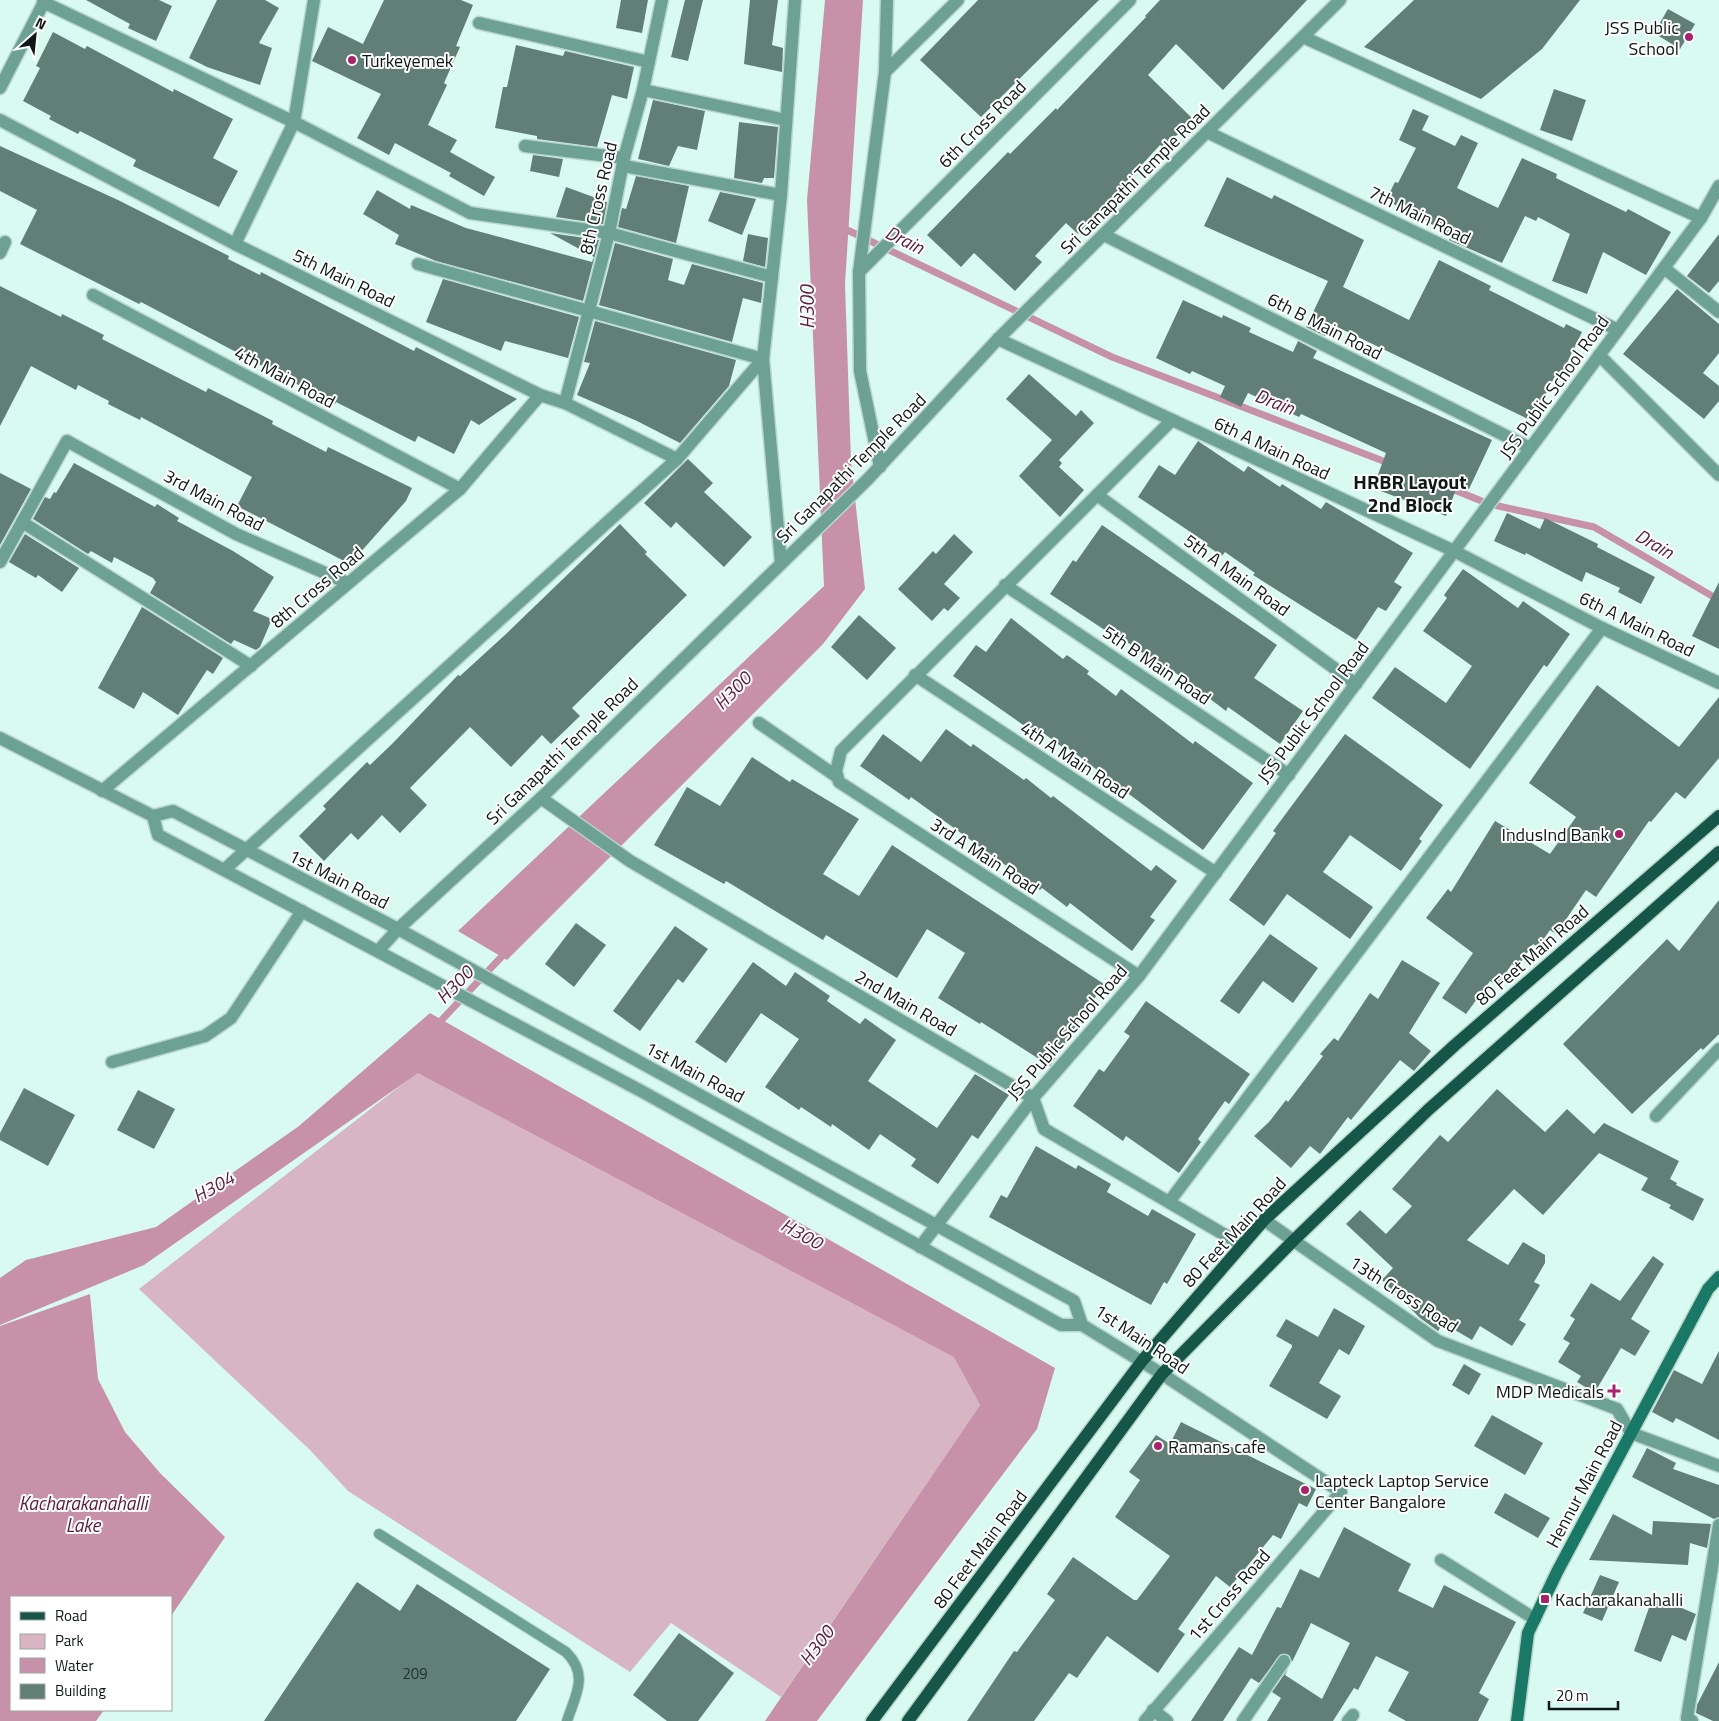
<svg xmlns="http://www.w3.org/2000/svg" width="1719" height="1721" font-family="'Titillium Web',sans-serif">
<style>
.green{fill:#d8b5c3}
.water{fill:#c791a9}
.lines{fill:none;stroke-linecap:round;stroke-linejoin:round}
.stream{stroke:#c791a9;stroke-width:7}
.building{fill:#617f76}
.service-casing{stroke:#b9d6cd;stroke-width:12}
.minor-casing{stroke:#b9d6cd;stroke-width:15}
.tertiary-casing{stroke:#b9d6cd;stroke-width:15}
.secondary-casing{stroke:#b9d6cd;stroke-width:15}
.primary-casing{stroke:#b9d6cd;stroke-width:15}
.service{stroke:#6ca193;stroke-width:10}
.minor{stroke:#6ca193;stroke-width:12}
.tertiary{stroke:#6ca193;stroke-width:12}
.secondary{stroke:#197966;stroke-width:12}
.primary{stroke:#155648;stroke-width:12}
.poi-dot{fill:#a7236e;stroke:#fff;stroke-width:2}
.labels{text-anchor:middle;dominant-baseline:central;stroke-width:4;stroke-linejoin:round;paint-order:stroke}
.number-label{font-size:15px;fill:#23322e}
.poi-label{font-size:18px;fill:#0e1916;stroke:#fff;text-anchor:start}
.street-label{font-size:18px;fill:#0e1916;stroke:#fff}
.water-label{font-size:19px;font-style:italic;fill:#5b1a3d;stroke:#fff}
.quarter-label{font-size:20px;font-weight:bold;fill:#0e1916;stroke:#fff}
</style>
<rect width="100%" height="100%" fill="#d9faf0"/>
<polygon class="green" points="418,1072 954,1356 980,1405 781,1697 671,1623 630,1672 348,1491 310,1450 139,1289"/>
<g class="water">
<polygon points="825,0 863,0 845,284 851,462 865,589 823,644 507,960 458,931 824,586 807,200"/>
<polygon points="430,1013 1055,1368 1037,1429 817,1721 765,1721 980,1405 954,1357 418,1073 144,1265 0,1325 0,1278 26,1260 156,1227 299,1126"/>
<polygon points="90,1294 98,1379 125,1432 160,1473 225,1537 171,1616 171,1597 11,1597 11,1710 104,1710 96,1721 0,1721 0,1326"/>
</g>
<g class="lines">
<g class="stream">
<polyline points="841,227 1112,357 1391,464"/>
<polyline points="1447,487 1489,504 1594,527 1719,600"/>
<polyline points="435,1027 507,951"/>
</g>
</g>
<g class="building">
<polygon points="86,0 159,0 172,6 156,41 128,28 130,24"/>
<polygon points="217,0 265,0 279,8 259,43 272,48 260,85 207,67 189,58"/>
<polygon points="384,0 461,0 473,5 456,46 460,47 444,83 447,85 428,125 457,140 450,152 495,177 484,196 449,176 451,173 395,143 389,155 357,138 381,94 312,61 328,27 363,44"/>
<polygon points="621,0 648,0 642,33 616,28"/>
<polygon points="685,0 703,0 688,61 671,57"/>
<polygon points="750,0 778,0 772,45 783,48 782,72 744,64"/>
<polygon points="978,0 1099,0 981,117 920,60"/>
<polygon points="1160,0 1307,0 1223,90 1176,44 1148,75 1193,119 1164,148 1160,145 1078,234 1066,223 1035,256 1042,262 1015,291 974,253 961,267 927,235 1008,152 1010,154 1056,108 1057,110 1146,17 1145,16"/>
<polygon points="1414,0 1580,0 1542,49 1481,99 1364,47"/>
<polygon points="1668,9 1695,24 1680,49 1654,33"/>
<polygon points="53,32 85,49 87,46 173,92 174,89 233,119 213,158 238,171 219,207 133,166 136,160 80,131 78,134 49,119 51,116 23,101 40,68 36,66"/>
<polygon points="516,45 563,56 565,51 634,67 627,99 612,95 597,147 537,139 537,136 495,128 503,87 507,87"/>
<polygon points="1554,89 1586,100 1572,141 1540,130"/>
<polygon points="653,100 705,111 697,150 678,146 669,166 638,159"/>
<polygon points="1413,109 1429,116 1422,130 1455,146 1461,135 1478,143 1457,188 1498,208 1522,158 1557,174 1556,178 1626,212 1628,209 1671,232 1646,275 1603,252 1587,294 1552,281 1570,234 1538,217 1536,221 1525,216 1502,263 1449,240 1452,235 1386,200 1395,182 1398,183 1416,148 1399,140"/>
<polygon points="739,122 778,127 774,178 764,178 762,183 734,178"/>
<polygon points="0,146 118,200 229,256 228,259 260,275 261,272 414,351 416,347 517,399 479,425 471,420 454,454 418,436 415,442 336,402 335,404 141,302 139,304 20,244 37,210 0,191"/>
<polygon points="533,155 563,159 559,177 530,171"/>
<polygon points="636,176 689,186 676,243 618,227 622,208 626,209"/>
<polygon points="1227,177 1272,199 1274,195 1364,240 1343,287 1409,320 1439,260 1491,286 1489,290 1509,300 1564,328 1566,324 1582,332 1560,377 1556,374 1532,421 1331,324 1325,336 1306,327 1328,281 1204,226"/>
<polygon points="566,187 607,202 603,224 556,217"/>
<polygon points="377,190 410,209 411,205 466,228 592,262 594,257 550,233 599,240 583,301 436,261 395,244 399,235 363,214"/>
<polygon points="720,192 756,199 742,235 708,221"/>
<polygon points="748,234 768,238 765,267 743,261"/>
<polygon points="1719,234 1719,281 1709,293 1687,276"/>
<polygon points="615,243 673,259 668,280 684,285 692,264 763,283 761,303 743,298 732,342 599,305"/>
<polygon points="443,279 579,317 568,358 505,341 501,351 426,322"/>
<polygon points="0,286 61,317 62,314 104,335 102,339 206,392 208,388 273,421 272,424 326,452 328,447 412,488 406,501 350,564 237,506 252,477 141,417 140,420 108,404 109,401 78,385 76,390 31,366 0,426"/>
<polygon points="1677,289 1719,324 1719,353 1703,373 1719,386 1719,401 1704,419 1623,354"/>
<polygon points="1183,300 1222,318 1223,315 1251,328 1249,332 1293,352 1298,341 1317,351 1313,358 1492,440 1469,489 1458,484 1446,516 1373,488 1386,453 1301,414 1299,417 1248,393 1241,407 1220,397 1225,386 1192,371 1190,374 1156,358"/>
<polygon points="595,321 736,360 729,386 680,443 637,421 577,395 590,363 584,362"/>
<polygon points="1029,374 1076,416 1081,410 1094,423 1059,460 1062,463 1059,467 1084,490 1060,517 1019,476 1052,440 1006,399"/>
<polygon points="1198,441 1244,472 1248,466 1280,487 1282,484 1321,509 1326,502 1413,553 1394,582 1402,587 1386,611 1378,607 1356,640 1253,575 1255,573 1225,552 1222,556 1203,543 1204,541 1138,497 1159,465 1175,475"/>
<polygon points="688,459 713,483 704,492 752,537 724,567 676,522 671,528 644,503"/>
<polygon points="74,463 155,507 157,504 179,518 177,521 233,551 274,577 253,611 272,619 260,647 256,650 234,640 231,644 150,593 156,582 153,578 114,557 112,563 91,551 88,554 33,519 45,497 50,499 54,492 56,493"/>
<polygon points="0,473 31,489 0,545"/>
<polygon points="1507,513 1540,529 1545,518 1598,544 1597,547 1655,577 1641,604 1618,592 1620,588 1586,572 1582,582 1526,553 1525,555 1494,541"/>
<polygon points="620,524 647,552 645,554 687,595 572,708 580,716 551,744 542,735 511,767 470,727 410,788 427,805 400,833 382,815 358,840 351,833 324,861 299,836 326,809 323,806 367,762 370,765 392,744 458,675 460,676 506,634"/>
<polygon points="1102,525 1277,645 1254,678 1303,711 1280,744 1228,707 1226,711 1173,671 1172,673 1124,640 1123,642 1050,594 1073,560 1076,562"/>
<polygon points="25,534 79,568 62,592 38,575 36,578 9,562"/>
<polygon points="954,534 973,552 944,584 960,598 948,611 944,608 932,621 898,589 933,551 936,554"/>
<polygon points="1463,569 1518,608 1523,601 1570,634 1547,667 1544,665 1470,769 1372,698 1395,667 1446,703 1472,666 1423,631 1447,598 1444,595"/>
<polygon points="1719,582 1719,649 1692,636"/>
<polygon points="142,607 223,658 213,674 207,670 178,715 143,692 134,709 98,688"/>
<polygon points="859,615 896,648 867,680 831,647"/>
<polygon points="1011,618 1063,659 1067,655 1089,671 1087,674 1116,696 1121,689 1193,744 1195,741 1253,783 1203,850 1068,748 1066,750 1042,732 1039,736 953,676 976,645 986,652"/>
<polygon points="1597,685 1679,747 1719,697 1719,758 1685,799 1676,792 1651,822 1649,821 1596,897 1586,890 1556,934 1550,930 1538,947 1533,944 1517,968 1512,964 1497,985 1490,981 1466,1014 1442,998 1473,953 1426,918 1448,889 1451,892 1495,821 1550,854 1576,817 1529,783"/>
<polygon points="946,729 971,747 973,744 1024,780 1026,778 1051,798 1053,796 1151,871 1156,865 1177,881 1150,917 1155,920 1132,951 1070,903 1067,907 1042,888 1040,890 911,797 909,800 860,766 883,734 921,762"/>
<polygon points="1345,734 1443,805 1419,839 1422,841 1401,871 1350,835 1323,872 1373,907 1350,939 1287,894 1264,926 1229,900 1276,833 1273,831"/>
<polygon points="752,757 790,782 792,779 859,819 823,874 859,896 892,845 1104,984 1050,1066 981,1022 980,1024 938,998 965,953 927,929 897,978 826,935 823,940 726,881 724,884 654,845 687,787 720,806"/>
<polygon points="1719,900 1719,1034 1703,1050 1701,1048 1632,1114 1563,1044 1667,939 1679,951"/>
<polygon points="576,923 606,945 574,987 545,964"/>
<polygon points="675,926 708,949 683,983 678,979 640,1031 613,1011"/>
<polygon points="1270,934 1318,968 1293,1003 1263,981 1239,1014 1220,1001"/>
<polygon points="1402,960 1440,983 1409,1033 1431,1051 1414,1071 1400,1060 1351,1120 1348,1117 1320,1154 1310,1146 1291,1168 1254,1136 1269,1122 1286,1100 1288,1102 1323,1056 1320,1054 1334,1038 1338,1041 1370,993 1378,999"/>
<polygon points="753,962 786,986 795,972 830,996 827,1001 860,1024 865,1018 896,1040 868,1081 937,1128 975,1074 1009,1095 978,1139 972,1135 938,1184 911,1166 916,1159 880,1134 869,1150 832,1124 831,1127 801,1107 799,1110 765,1087 799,1039 761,1013 726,1063 695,1042"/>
<polygon points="1146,1001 1250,1074 1229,1104 1225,1101 1198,1139 1201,1142 1179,1173 1126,1136 1123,1141 1073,1106 1099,1069 1104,1072 1130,1036 1124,1032"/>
<polygon points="24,1088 75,1115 48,1166 0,1140 0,1133"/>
<polygon points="1497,1089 1545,1132 1567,1109 1594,1134 1604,1123 1679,1161 1670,1179 1677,1183 1676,1185 1704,1199 1693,1221 1669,1208 1671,1205 1641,1190 1648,1178 1599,1153 1543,1215 1514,1189 1467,1240 1508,1265 1523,1242 1545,1255 1545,1263 1534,1282 1540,1285 1519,1320 1526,1324 1512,1346 1480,1326 1472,1340 1443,1323 1438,1331 1420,1318 1382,1280 1393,1268 1346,1224 1360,1210 1386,1234 1412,1206 1392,1189 1440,1135 1448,1142"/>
<polygon points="138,1090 175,1109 154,1149 117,1130"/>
<polygon points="1036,1146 1076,1169 1078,1165 1111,1184 1107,1192 1148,1216 1152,1209 1196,1234 1167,1284 1164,1282 1151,1305 989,1217 1001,1195 1007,1198"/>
<polygon points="1653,1256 1664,1264 1631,1319 1650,1331 1635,1356 1621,1348 1595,1392 1590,1390 1577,1382 1581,1376 1558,1362 1570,1343 1563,1339 1575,1319 1570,1316 1591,1283 1620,1301"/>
<polygon points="1334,1308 1365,1326 1349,1355 1339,1349 1319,1383 1341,1396 1327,1419 1269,1386 1292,1347 1292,1345 1276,1336 1286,1319 1318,1337"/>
<polygon points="1719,1351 1719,1440 1676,1418 1673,1423 1652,1412 1674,1370 1702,1384"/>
<polygon points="1464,1364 1481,1374 1469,1395 1452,1385"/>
<polygon points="1492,1415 1543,1443 1525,1475 1474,1446"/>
<polygon points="1181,1422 1316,1489 1307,1507 1299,1503 1281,1539 1273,1535 1230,1587 1216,1576 1178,1629 1185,1634 1158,1673 1107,1636 1077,1678 1069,1673 1034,1721 967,1721 1014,1651 1017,1652 1055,1600 1047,1594 1073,1557 1134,1600 1137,1600 1170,1556 1115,1517 1140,1480 1129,1472 1156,1435 1170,1444"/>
<polygon points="1647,1448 1676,1463 1673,1469 1719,1485 1719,1517 1714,1519 1632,1477"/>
<polygon points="1505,1493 1550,1518 1538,1538 1494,1513"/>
<polygon points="1613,1514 1652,1535 1653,1521 1711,1524 1707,1548 1690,1543 1688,1565 1589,1560"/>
<polygon points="1344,1527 1411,1564 1398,1591 1433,1608 1444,1585 1516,1622 1479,1693 1489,1699 1478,1721 1406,1721 1388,1711 1409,1672 1376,1656 1358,1690 1354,1688 1333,1721 1267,1721 1281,1698 1272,1692 1288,1669 1285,1675 1322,1699 1350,1643 1311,1623 1292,1662 1289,1655 1281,1654 1259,1683 1251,1678 1223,1721 1191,1721 1239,1647 1252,1655 1277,1607 1281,1608 1300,1569 1319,1578"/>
<polygon points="1600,1575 1619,1582 1602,1621 1583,1613"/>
<polygon points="357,1582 400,1611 417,1584 550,1669 516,1721 264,1721"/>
<polygon points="1653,1596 1696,1614 1686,1641 1672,1635 1661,1662 1634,1651"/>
<polygon points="679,1633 734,1673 698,1721 667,1721 633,1695"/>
<polygon points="1719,1662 1719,1721 1713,1721 1696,1713 1697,1705"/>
</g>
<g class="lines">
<g class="service-casing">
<path id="service" d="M379,1534L566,1652C589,1675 576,1694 567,1721"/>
</g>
<g class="minor-casing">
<g id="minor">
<polyline points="43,2 294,122 470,213 609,233 772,277"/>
<polyline points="479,23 649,62"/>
<polyline points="1303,37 1701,218"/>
<polyline points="885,72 958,0"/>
<polyline points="0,88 45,0"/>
<polyline points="643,90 786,120"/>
<polyline points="0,120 235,244 540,395 565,403 677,459"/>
<polyline points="1207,132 1618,330"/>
<polyline points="525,146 624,158"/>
<polyline points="624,166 781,195"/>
<polyline points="1104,235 1530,448"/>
<polyline points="235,244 294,122 314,0"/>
<polyline points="0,253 5,242"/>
<polyline points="1664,268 1719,312"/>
<polyline points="859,272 1130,0"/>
<polyline points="93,295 460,489"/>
<polyline points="998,339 1454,551 1602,628 1719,683"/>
<polyline points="1599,355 1719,475"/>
<polyline points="565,403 609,233 624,158 643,90 662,0"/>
<polyline points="880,467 860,371 859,272 885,72 887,0"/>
<polyline points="1097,495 1356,684"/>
<polyline points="22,522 251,666"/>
<polyline points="0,562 67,441 236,534 348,583"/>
<polyline points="781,563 763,359 781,195 795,0"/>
<polyline points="1005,585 1289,775"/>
<polyline points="915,675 1216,873"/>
<polyline points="759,723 836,776"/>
<polyline points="102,791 460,489 540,395"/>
<polyline points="541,798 630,861 1033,1098 1044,1129 1242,1245"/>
<polyline points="224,870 677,459 763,359 418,264"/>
<polyline points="1139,976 839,782 836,771 841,751 1172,420"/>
<polyline points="112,1062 205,1036 231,1018 302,911"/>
<polyline points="1656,1116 1719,1049"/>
<polyline points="1169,1202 1602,628"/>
<polyline points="1264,1220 1438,1341 1617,1409 1631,1433 1719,1466"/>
<polyline points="920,1247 1033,1098 1139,976 1701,218 1719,186"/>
<polyline points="1441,1560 1535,1619"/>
<polyline points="1153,1710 1167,1721"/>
<polyline points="1145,1721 1341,1492 1162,1374"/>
<polyline points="1243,1721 1284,1661"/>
<polyline points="1348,1721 1353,1715"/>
<polyline points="1692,1721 1687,1718 1719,1525"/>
</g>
</g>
<g class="tertiary-casing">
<g id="tertiary">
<polyline points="0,738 153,816 173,811 398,929 1074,1301 1082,1325 1162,1374"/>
<polyline points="153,816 158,835 643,1092 1061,1325 1082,1325"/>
<polyline points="378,951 398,929 541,798 868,479 998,339 1340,0"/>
</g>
</g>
<g class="secondary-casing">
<polyline id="secondary" points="1517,1721 1528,1633 1557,1572 1708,1289 1719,1277"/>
</g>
<g class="primary-casing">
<g id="primary">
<polyline points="872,1721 1142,1361 1264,1220 1455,1045 1719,816"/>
<polyline points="908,1721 1162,1374 1293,1241 1428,1110 1719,852"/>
</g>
</g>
<use href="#service" class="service"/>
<use href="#minor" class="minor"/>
<use href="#tertiary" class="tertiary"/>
<use href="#secondary" class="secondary"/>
<use href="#primary" class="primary"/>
</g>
<g class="poi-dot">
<circle cx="1689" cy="37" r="5"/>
<circle cx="352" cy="60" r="5"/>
<circle cx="1619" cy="834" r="5"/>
<path d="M1611.5 1383.5h5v5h5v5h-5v5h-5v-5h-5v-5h5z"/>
<circle cx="1158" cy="1446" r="5"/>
<circle cx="1305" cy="1490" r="5"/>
<rect x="1540" y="1594" width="10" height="10" rx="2.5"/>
</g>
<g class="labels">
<g class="number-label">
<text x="415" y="1673">209</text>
</g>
<g class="poi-label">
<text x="1679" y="27" text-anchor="end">JSS Public<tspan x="1679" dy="21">School</tspan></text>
<text x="362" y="60">Turkeyemek</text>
<text x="1609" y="834" text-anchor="end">IndusInd Bank</text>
<text x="1604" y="1391" text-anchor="end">MDP Medicals</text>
<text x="1168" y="1446">Ramans cafe</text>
<text x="1315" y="1480">Lapteck Laptop Service<tspan x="1315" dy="21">Center Bangalore</tspan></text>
<text x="1555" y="1599">Kacharakanahalli</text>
</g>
<g class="street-label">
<text transform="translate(982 124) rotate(-45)">6th Cross Road</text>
<text transform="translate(1135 179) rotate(-45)">Sri Ganapathi Temple Road</text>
<text transform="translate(598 198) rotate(-77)">8th Cross Road</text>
<text transform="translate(1420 215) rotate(26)">7th Main Road</text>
<text transform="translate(344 278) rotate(26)">5th Main Road</text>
<text transform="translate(1325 326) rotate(27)">6th B Main Road</text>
<text transform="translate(285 377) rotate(28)">4th Main Road</text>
<text transform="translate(1554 387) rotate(-54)">JSS Public School Road</text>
<text transform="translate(1272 448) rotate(25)">6th A Main Road</text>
<text transform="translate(851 468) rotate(-45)">Sri Ganapathi Temple Road</text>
<text transform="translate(214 500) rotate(28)">3rd Main Road</text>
<text transform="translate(1237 575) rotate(36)">5th A Main Road</text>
<text transform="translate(317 587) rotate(-40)">8th Cross Road</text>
<text transform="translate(1637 624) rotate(26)">6th A Main Road</text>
<text transform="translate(1157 665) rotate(34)">5th B Main Road</text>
<text transform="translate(1313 712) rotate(-53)">JSS Public School Road</text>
<text transform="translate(562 751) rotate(-44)">Sri Ganapathi Temple Road</text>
<text transform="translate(1075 760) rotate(33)">4th A Main Road</text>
<text transform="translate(985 856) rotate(33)">3rd A Main Road</text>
<text transform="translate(339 879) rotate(27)">1st Main Road</text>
<text transform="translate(1532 955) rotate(-41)">80 Feet Main Road</text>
<text transform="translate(906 1003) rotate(30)">2nd Main Road</text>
<text transform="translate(1067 1032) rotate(-49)">JSS Public School Road</text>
<text transform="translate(695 1072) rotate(28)">1st Main Road</text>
<text transform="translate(1234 1232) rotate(-47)">80 Feet Main Road</text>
<text transform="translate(1404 1294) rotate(33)">13th Cross Road</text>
<text transform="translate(1142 1339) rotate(34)">1st Main Road</text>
<text transform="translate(1584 1484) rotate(-62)">Hennur Main Road</text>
<text transform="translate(980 1549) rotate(-53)">80 Feet Main Road</text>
<text transform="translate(1229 1595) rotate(-49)">1st Cross Road</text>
</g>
<g class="water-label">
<text transform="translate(905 239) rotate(26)">Drain</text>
<text transform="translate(806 307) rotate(-90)">H300</text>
<text transform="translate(1275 401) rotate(21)">Drain</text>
<text transform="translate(1655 543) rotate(30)">Drain</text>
<text transform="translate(732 690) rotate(-46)">H300</text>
<text transform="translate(454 984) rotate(-46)">H300</text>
<text transform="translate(213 1186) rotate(-29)">H304</text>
<text transform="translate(802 1233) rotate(28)">H300</text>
<text x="83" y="1502">Kacharakanahalli<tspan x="83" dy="22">Lake</tspan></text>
<text transform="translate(816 1645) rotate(-53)">H300</text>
</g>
<g class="quarter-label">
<text x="1410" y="481">HRBR Layout<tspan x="1410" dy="23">2nd Block</tspan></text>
</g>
</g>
<rect x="10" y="1596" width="162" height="115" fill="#ffffff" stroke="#9fa3a2"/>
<rect x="20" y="1612" width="25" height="8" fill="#155648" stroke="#9fa3a2"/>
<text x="55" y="1621" font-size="15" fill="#0e1916">Road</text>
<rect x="20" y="1634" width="25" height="15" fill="#d8b5c3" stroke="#9fa3a2"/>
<text x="55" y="1646" font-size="15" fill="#0e1916">Park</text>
<rect x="20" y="1658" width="25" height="15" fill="#c791a9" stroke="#9fa3a2"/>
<text x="55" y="1671" font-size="15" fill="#0e1916">Water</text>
<rect x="20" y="1684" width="25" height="15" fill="#617f76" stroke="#9fa3a2"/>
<text x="55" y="1696" font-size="15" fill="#0e1916">Building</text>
<g transform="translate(35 35) rotate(27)" stroke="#ffffff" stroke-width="4" paint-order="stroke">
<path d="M0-4L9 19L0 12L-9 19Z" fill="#0e1916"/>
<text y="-8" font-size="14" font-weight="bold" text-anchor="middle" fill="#0e1916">N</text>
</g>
<path d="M1549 1701v8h69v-8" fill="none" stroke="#0e1916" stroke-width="2.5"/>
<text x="1556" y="1701" font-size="15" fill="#0e1916" stroke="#ffffff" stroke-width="4" paint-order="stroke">20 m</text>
</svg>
